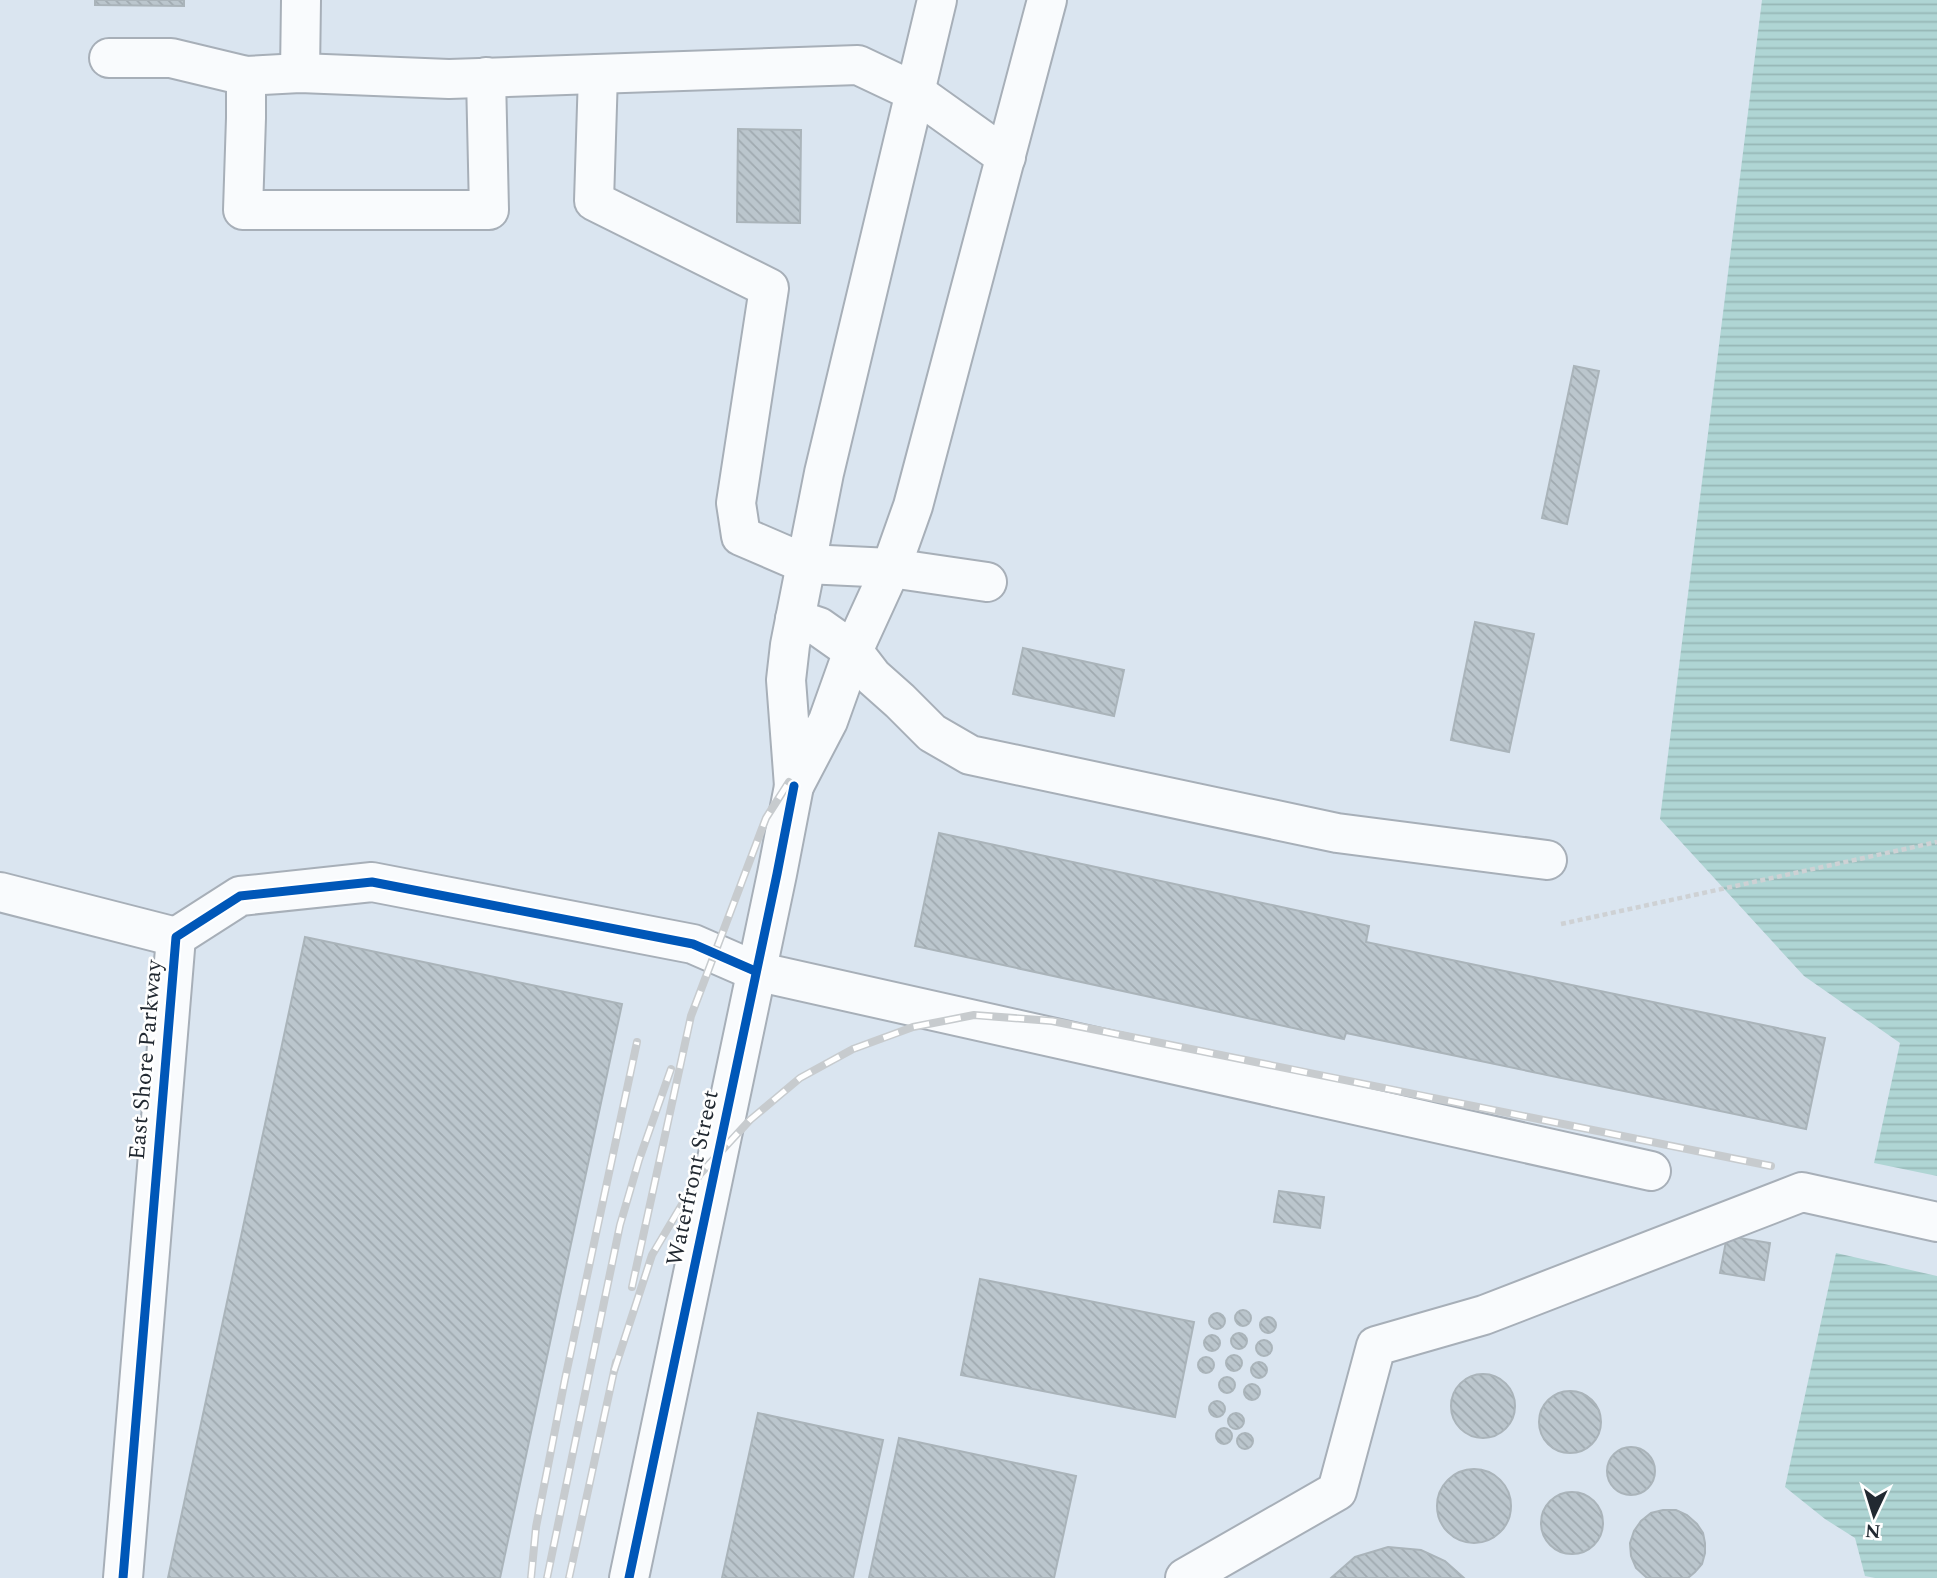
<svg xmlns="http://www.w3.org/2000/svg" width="1937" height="1578" font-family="Spectral,serif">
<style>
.water{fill:url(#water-rules)}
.building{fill:url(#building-back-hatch);stroke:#aab4ba;stroke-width:2}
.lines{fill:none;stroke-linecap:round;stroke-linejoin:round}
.minor-casing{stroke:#a7afb8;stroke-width:42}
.path{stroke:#ced1d4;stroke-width:4.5;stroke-dasharray:5 3.5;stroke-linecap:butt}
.minor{stroke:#f9fbfd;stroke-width:38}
.rail-casing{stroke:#c7cbce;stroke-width:8}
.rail{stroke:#fff;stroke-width:5;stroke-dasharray:16;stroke-linecap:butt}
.cycleway-casing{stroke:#fff;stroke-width:13}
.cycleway{stroke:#0057b8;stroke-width:9}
.labels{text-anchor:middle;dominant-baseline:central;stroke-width:5;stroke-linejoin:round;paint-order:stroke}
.street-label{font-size:23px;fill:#222931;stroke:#fff}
</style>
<defs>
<pattern id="water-rules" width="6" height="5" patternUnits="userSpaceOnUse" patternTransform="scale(1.75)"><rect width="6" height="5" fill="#afd5d4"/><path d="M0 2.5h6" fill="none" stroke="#96b7b6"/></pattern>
<pattern id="building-back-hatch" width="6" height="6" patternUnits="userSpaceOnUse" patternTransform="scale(1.75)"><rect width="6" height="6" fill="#bbc6cd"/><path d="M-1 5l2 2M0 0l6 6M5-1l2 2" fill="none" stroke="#a0aab0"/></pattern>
</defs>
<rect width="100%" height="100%" fill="#dae5f0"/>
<g class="water">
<polygon points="1762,0 1937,0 1937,1176 1874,1163 1900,1043 1804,976 1660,819"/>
<polygon points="1836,1253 1937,1276 1937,1578 1875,1578 1865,1576 1855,1538 1825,1519 1785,1487"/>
</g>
<g class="building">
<polygon points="95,0 184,0 184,6 95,5"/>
<polygon points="738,129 801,130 800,223 737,222"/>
<polygon points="1574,366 1599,371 1567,524 1542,518"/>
<polygon points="1475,622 1534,634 1509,752 1451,740"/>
<polygon points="1023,648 1124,670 1114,716 1013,694"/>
<polygon points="939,833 1369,926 1366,942 1825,1038 1806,1129 1346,1033 1344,1039 915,946"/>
<polygon points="305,937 622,1004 500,1578 168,1578"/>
<polygon points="1279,1191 1324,1197 1320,1228 1274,1222"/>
<polygon points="1727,1236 1770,1243 1764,1280 1720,1273"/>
<polygon points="980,1279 1194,1322 1175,1417 961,1375"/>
<circle cx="1243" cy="1318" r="8"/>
<circle cx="1217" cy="1321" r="8"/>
<circle cx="1268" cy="1325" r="8"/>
<circle cx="1239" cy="1341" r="8"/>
<circle cx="1212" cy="1343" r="8"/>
<circle cx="1264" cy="1348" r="8"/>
<circle cx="1234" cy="1363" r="8"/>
<circle cx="1206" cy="1365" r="8"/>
<circle cx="1259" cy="1370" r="8"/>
<circle cx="1483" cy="1406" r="32"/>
<circle cx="1227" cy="1385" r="8"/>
<circle cx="1252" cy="1392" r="8"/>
<circle cx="1570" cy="1422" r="31"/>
<circle cx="1217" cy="1409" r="8"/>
<circle cx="1236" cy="1421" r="8"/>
<polygon points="758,1413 883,1440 853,1578 722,1578"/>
<circle cx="1224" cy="1436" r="8"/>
<circle cx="1245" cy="1441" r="8"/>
<polygon points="899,1438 1076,1476 1054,1578 869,1578"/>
<circle cx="1631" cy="1471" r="24"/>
<circle cx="1474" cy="1506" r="37"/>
<circle cx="1572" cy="1523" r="31"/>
<polygon points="1663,1510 1676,1510 1687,1515 1697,1524 1703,1533 1705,1543 1705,1553 1702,1564 1695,1572 1688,1578 1647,1578 1636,1568 1631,1556 1630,1543 1634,1531 1641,1521 1651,1513"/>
<polygon points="1388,1547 1421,1550 1445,1561 1464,1578 1331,1578 1355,1557"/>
</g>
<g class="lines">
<g class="minor-casing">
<g id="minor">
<polyline points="937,0 824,473 790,645 786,680 794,786 828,721 853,651 891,568 913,506 1047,0"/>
<polyline points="109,58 171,58 246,76 300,73 449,79 858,65 915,92 1006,157"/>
<polyline points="300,73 301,0"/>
<polyline points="598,74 594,201 769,288 736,503 741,536 806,564 891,568 987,582"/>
<polyline points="246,76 246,118 243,210 489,210 486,77"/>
<polyline points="795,619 819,627 853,651 873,677 900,701 932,733 970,755 1337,833 1547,860"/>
<polyline points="0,892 176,937"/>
<polyline points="123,1578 176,937 240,896 372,882 693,944 755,971 1651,1171"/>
<polyline points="629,1578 777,874 794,786"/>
<polyline points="1185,1578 1337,1491 1376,1346 1484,1315 1802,1192 1937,1222"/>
</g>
</g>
<polyline class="path" points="1561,924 1937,842"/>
<use href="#minor" class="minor"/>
<g class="rail-casing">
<g id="rail">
<polyline points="632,1287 691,1016 766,818 789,782"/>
<polyline points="614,1371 652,1255 700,1174 750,1120 800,1078 853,1049 913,1027 974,1015 1052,1021 1771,1166"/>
<polyline points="531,1578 536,1527 565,1379 637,1042"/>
<polyline points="547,1578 620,1225 639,1160 671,1069"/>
<polyline points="569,1578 616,1362"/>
</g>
</g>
<use href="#rail" class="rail"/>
<g class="cycleway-casing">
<g id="cycleway">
<polyline points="123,1578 176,937 240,896 372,882 693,944 755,971"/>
<polyline points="629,1578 777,874 794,786"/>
</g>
</g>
<use href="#cycleway" class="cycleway"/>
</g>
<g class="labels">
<g class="street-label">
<text transform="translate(146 1060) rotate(-85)">East Shore Parkway</text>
<text transform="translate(693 1178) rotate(-78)">Waterfront Street</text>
</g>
</g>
<g transform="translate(1874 1515) rotate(184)" stroke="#ffffff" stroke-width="5" paint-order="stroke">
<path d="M0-5L12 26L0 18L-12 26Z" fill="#222931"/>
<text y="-10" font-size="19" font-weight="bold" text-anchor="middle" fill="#222931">N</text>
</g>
</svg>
